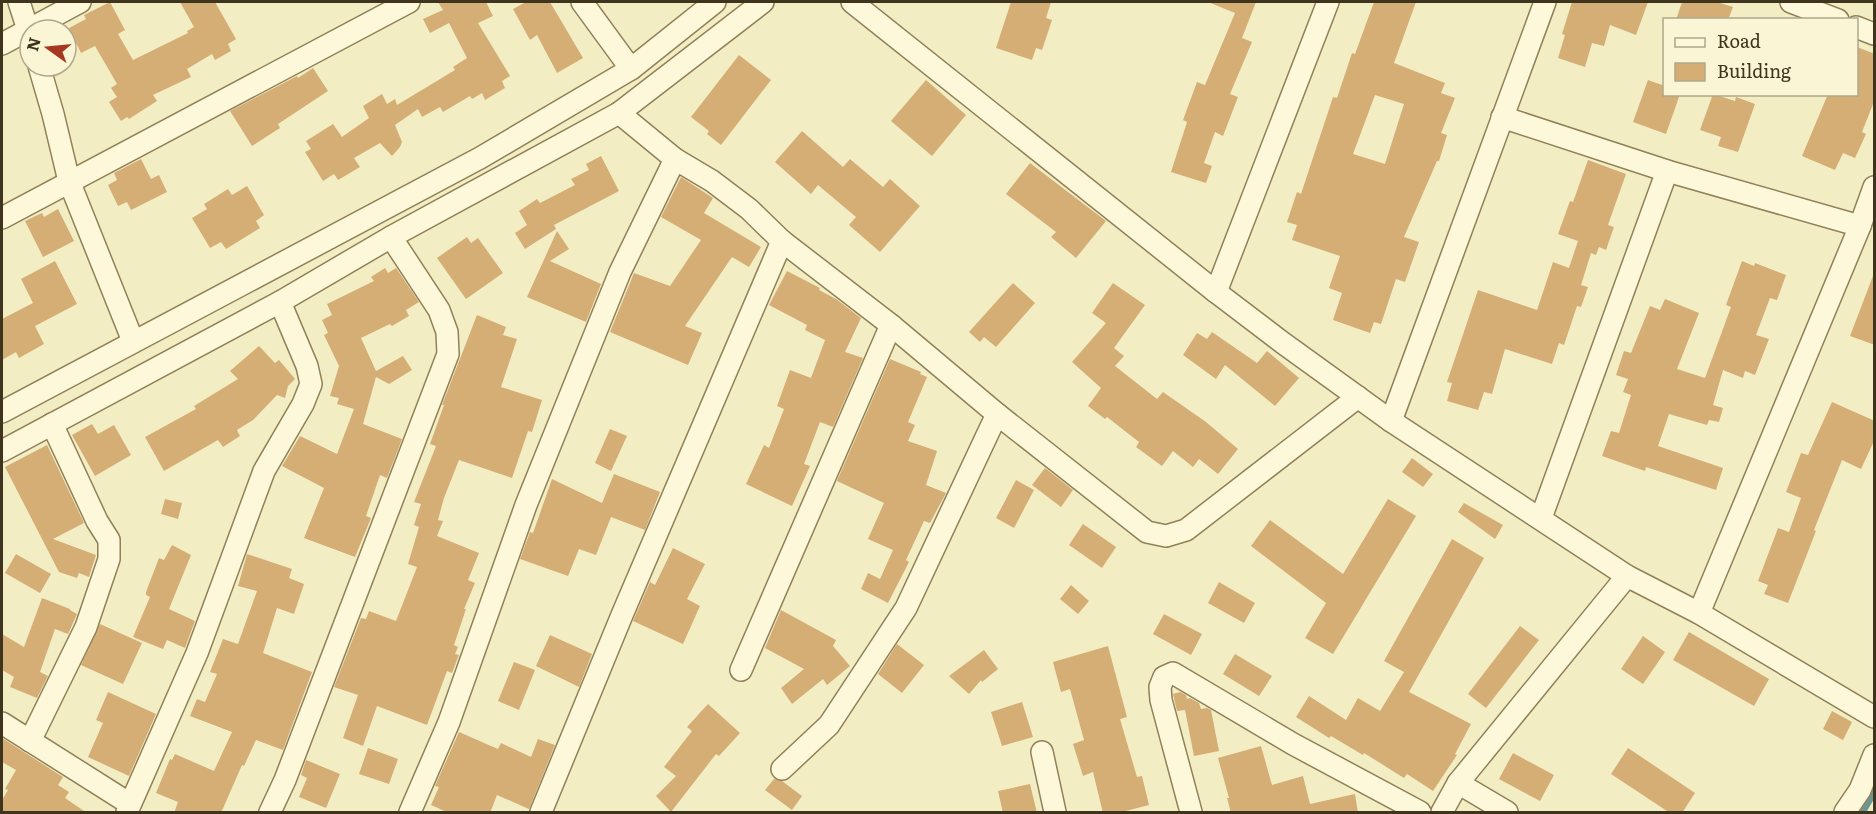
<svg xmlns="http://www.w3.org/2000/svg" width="1876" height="814" font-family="Literata,serif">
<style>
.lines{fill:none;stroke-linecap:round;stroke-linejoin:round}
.stream{stroke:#6c9693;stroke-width:6}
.building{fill:#d5ae76;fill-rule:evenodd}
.street-casing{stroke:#918058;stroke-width:24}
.street{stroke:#fcf8d9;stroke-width:21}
</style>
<rect width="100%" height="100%" fill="#f3edc4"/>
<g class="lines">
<polyline class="stream" points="1863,812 1874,793"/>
</g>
<g class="building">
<polygon points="110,2 125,30 118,34 133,60 188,33 187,31 194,27 180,2 215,2 236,39 228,44 231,51 215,60 212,54 187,69 191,77 153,95 157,101 129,119 127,117 121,121 109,102 117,97 111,88 117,84 95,46 81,53 69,28 86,19 84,15"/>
<polygon points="438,2 486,2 493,16 478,23 510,76 502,81 505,88 485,100 482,93 472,99 470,96 443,112 440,107 422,117 418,109 395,125 402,142 400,147 392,156 380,143 354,158 360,167 338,180 334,174 323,181 305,152 311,149 306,141 333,124 342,137 369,118 363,106 382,94 387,104 395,99 397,105 455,70 453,67 467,58 449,23 430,33 423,19 443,10"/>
<polygon points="526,2 550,2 583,58 557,73 537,35 530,40 513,9"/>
<polygon points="1011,2 1051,2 1046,18 1052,20 1042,50 1036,48 1032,60 996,48"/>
<polygon points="1208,2 1256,2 1242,38 1252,42 1230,94 1238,97 1223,136 1215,132 1204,163 1212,166 1206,183 1171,172 1187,122 1183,120 1197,82 1205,85 1235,13"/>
<path d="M1374,2H1416L1394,63L1445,83L1441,93L1455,98L1441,133L1447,135L1439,161H1437L1404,237L1419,242L1405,282L1396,279L1381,324L1374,322L1370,333L1333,320L1342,293L1329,288L1340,256L1292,240L1297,225L1287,222L1297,192L1301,194L1333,97L1337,98L1352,53L1355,54ZM1375,95L1404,104L1385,164L1353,154Z"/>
<polygon points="1572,2 1648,2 1636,35 1610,25 1604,46 1592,43 1585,67 1558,58 1565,35 1562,34"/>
<polygon points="1682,2 1717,2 1733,7 1728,20 1676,20"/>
<polygon points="1857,47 1875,54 1875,99 1862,132 1866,134 1855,158 1843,153 1835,170 1802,156 1828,94 1857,94"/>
<polygon points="739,55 771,80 721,145 707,134 709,131 691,117"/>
<polygon points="313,68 328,91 278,124 280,128 252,146 230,111 297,76 298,78"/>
<polygon points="926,80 966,115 932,156 891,121"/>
<polygon points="1648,80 1665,86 1665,94 1680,94 1666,134 1633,122"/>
<polygon points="1713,94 1735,101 1736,97 1755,104 1738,152 1718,146 1721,137 1700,130"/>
<polygon points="802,131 843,167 850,159 883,187 890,179 920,206 880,252 849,225 856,217 818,185 811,194 775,162"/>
<polygon points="601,156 619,191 554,225 556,229 525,249 515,233 527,225 519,211 537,199 540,203 575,185 571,179 589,170 586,164"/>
<polygon points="141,159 151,179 159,175 167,192 131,210 127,202 118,206 108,185 117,180 114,173"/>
<polygon points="1588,160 1626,174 1608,225 1614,227 1606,250 1599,247 1596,255 1591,253 1581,285 1588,287 1581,307 1577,306 1564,345 1559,343 1552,364 1505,349 1492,394 1484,392 1478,410 1447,401 1452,383 1447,382 1478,290 1537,310 1553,262 1569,268 1578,241 1558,234 1570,201 1573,202"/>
<polygon points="1030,163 1106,221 1076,258 1051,237 1056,232 1006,194"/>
<polygon points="681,177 713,198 704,213 761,247 749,267 732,257 685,326 702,333 688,365 610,332 634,273 670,286 701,240 661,217"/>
<polygon points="247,186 264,215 256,221 260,228 226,249 221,242 210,248 192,218 207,209 204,204 228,189 232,195"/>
<polygon points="58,209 74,241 43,257 25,221 42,213 44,217"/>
<polygon points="557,231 569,249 550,261 601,284 586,322 527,297"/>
<polygon points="467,237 471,243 478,238 503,273 466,299 437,258"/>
<polygon points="55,261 77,304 35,326 44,344 19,358 16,352 2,360 2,319 33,303 21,279"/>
<polygon points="1742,261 1754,266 1755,263 1786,275 1777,300 1770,298 1756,335 1769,339 1755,375 1745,371 1743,378 1723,370 1713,405 1723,408 1719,422 1709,420 1707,425 1669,414 1658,446 1723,468 1716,490 1646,467 1645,471 1602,456 1611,431 1619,433 1631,395 1623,392 1628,379 1616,375 1624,351 1631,353 1650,306 1660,310 1665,299 1699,313 1677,369 1705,378 1731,307 1726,305"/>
<polygon points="385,268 388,273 396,268 419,302 406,310 409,316 392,326 390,324 361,338 376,371 403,356 412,370 389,384 376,377 363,424 402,439 387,478 380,475 366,516 371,518 355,557 304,538 324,488 282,466 300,436 337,454 354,409 337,404 339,398 330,396 339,366 324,335 328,333 322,320 332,315 327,304 374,281 371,277"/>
<polygon points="787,271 820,288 819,290 836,299 861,318 845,352 863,358 833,427 820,422 804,464 810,466 792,506 746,484 764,445 769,448 784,409 777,406 790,370 811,378 825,340 805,330 807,325 769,305"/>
<polygon points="1873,276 1875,276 1875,345 1850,336"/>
<polygon points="1013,283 1035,303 996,347 984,337 980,342 969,332"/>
<polygon points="1113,283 1145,305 1114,348 1124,356 1115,366 1157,399 1163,392 1206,422 1238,449 1218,474 1199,459 1193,467 1173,451 1162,466 1136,447 1139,442 1107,417 1105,419 1088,406 1101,388 1072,362 1106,323 1092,313"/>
<polygon points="477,315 506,327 503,335 517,339 501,387 542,400 532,432 528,431 512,478 459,460 444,498 438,520 443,521 437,536 479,553 468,580 475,583 464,609 466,609 454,645 458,647 455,654 459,655 452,673 447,671 427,725 377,706 363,746 343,738 358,695 334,687 361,618 366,619 369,611 396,621 417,567 408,564 419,527 414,525 421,504 414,502 436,446 430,444 444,405 442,405"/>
<polygon points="1212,332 1257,363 1267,351 1299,378 1275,406 1225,365 1216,379 1183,355 1197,333 1207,339"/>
<polygon points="259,346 275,363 279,360 295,379 288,386 285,398 277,395 253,420 237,430 240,436 223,447 218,440 164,471 145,437 196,409 194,406 238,379 230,371"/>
<polygon points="890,359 921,372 920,374 927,377 908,422 915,425 908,441 937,451 926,485 946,493 930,523 924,521 906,560 909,562 888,603 861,589 868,573 880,579 893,550 868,539 884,503 837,481"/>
<polygon points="1832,402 1875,421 1875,439 1861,469 1842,460 1814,530 1816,531 1788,603 1764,594 1768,585 1758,581 1778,528 1789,532 1801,498 1786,492 1801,453 1808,455"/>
<polygon points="92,424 98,434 114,425 131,455 95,476 72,435"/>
<polygon points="610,429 627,436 611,471 595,463"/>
<polygon points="47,445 84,523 53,539 96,555 89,577 79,573 77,578 59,572 5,467"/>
<polygon points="1412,458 1433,474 1423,487 1402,472"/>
<polygon points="1045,468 1073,490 1061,507 1032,485"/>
<polygon points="614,474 660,492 645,530 611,517 596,555 579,549 568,576 520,559 530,532 533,533 552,479 602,503"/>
<polygon points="1016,480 1034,490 1014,528 996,518"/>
<polygon points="165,499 182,503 178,519 161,514"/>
<polygon points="1388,499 1416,516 1333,654 1305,638 1326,603 1251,546 1270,520 1343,574"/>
<polygon points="1464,503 1503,525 1495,539 1458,512"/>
<polygon points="1083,524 1116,547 1102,568 1069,545"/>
<polygon points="1452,539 1484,558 1409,692 1471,724 1455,754 1457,755 1433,791 1407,774 1404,778 1364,753 1363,755 1331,736 1329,738 1296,717 1309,696 1346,720 1358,698 1380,711 1404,672 1384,661"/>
<polygon points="172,545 191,555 169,609 195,621 185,648 167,640 163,649 133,637 150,597 146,595 146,592 159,558 164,560"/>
<polygon points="673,548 705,564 687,599 700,606 683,644 633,621 650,582 655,585"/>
<polygon points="16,554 51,574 40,593 5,573"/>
<polygon points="247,554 292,569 289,578 304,584 294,614 277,608 263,653 312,672 283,750 256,740 244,766 242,765 221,813 174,813 178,802 156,793 170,759 172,760 175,754 214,771 232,732 190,716 197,699 205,702 217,674 210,672 223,639 238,644 257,591 238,586"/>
<polygon points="1219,582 1255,603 1244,623 1208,603"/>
<polygon points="1071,585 1089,601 1078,614 1060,599"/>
<polygon points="42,598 70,609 70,610 77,614 68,634 55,629 40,672 48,676 37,698 10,687 14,677 2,670 2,634 24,647"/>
<polygon points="781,610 836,640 833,646 850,666 827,685 823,679 792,704 781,688 804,669 765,648"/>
<polygon points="1164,614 1202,634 1191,655 1153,634"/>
<polygon points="100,624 142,643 123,684 81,665"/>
<polygon points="1520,626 1539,640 1486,708 1468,694"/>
<polygon points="1689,632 1769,679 1754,706 1673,660"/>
<polygon points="550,635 592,654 579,687 536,666"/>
<polygon points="1643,636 1665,652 1643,684 1621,669"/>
<polygon points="897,644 924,665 902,693 878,674"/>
<polygon points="1108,646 1127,717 1120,719 1137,777 1142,776 1149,805 1118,813 1103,813 1093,772 1083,776 1073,744 1084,740 1070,689 1061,692 1053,662"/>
<polygon points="984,650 998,669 982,682 981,680 969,694 949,676"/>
<polygon points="1235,654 1272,676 1259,696 1223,674"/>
<polygon points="514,662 535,670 519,710 498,701"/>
<polygon points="108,692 156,714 129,776 88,757 103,723 96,720"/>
<polygon points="1180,692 1186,695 1187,699 1190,698 1199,703 1201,709 1207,708 1211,710 1219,751 1194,756 1185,710 1177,711 1174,698 1173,694"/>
<polygon points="1022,702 1033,737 1002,746 991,712"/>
<polygon points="708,704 740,733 719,756 716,754 671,812 656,796 676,776 664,767 692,731 687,727"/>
<polygon points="1832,711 1852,722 1843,740 1823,729"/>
<polygon points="459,732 498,749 501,743 531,757 538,739 555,745 529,809 497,795 490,813 449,813 431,805 439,787 435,786"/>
<polygon points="2,738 63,777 58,785 69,792 65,798 87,813 2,813 2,800 8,790 5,789 16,770 2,762"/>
<polygon points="1261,746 1272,785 1303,776 1310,804 1355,794 1358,813 1231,813 1227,798 1229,798 1218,758"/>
<polygon points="368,748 398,759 389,784 359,774"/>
<polygon points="1628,748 1695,793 1682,813 1670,813 1611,774"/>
<polygon points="1513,753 1554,775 1540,801 1499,779"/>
<polygon points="306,760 340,774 326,808 299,797 307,778 301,775"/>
<polygon points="774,779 782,781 802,796 792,810 765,790"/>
<polygon points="1030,784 1037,813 1003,813 998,791"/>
</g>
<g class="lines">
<g class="street-casing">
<g id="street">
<polyline points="19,2 30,36"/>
<polyline points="582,2 631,69"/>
<polyline points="852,2 1216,292 1283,343 1391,421 1627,576 1699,613 1874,717"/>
<polyline points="1791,2 1838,20"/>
<polyline points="1856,27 1874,34"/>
<polyline points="2,44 80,2"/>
<polyline points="39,66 53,114 69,181 133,341"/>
<polyline points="619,113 675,159 712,181 749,209 782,241 891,325 997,414 1147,532 1166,536 1186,530 1358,397"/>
<polyline points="1502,117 1667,171 1860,226"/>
<polyline points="2,218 409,2"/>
<polyline points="1216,292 1328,2"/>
<polyline points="2,412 480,158 631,69 715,2"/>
<polyline points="1391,421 1545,2"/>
<polyline points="2,451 280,302 391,237 619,113 763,2"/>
<polyline points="1541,518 1667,171"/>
<polyline points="1699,613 1860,226 1874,187"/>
<polyline points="741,670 891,325"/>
<polyline points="2,723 130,804"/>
<polyline points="30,741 86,627 109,559 109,540 97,521 52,424"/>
<polyline points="1042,752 1055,812"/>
<polyline points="782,769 829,725 906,608 997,414"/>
<polyline points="1458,783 1507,812"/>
<polyline points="127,812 197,653 264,471 303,404 311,384 307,366 280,302"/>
<polyline points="270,812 285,780 448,354 447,332 439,310 391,237"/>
<polyline points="410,812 449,722 526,505 620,272 675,159"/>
<polyline points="541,812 622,615 782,241"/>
<polyline points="1191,812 1161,700 1160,687 1164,677 1173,673 1293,744 1420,812"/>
<polyline points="1442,812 1458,783 1627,576"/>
<polyline points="1845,812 1860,790 1874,755"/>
</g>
</g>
<use href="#street" class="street"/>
</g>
<rect width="1876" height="814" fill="none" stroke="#3f341e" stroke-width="6"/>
<rect x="1663" y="18" width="195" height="78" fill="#f9f5d5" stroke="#afa88c" stroke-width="1.5"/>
<rect x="1675" y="38" width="30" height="9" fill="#fcf8d9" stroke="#afa88c" stroke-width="1.5"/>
<text x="1717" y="48" font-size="18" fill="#3f341e">Road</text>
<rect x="1675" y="63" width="30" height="18" fill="#d5ae76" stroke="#afa88c" stroke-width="1.5"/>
<text x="1717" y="78" font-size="18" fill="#3f341e">Building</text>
<g transform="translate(48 48) rotate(285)"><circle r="28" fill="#f9f5d5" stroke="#afa88c" stroke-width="1.5"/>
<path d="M0-4.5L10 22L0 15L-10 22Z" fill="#a73721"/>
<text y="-9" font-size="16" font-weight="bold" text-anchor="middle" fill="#3f341e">N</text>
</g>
</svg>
